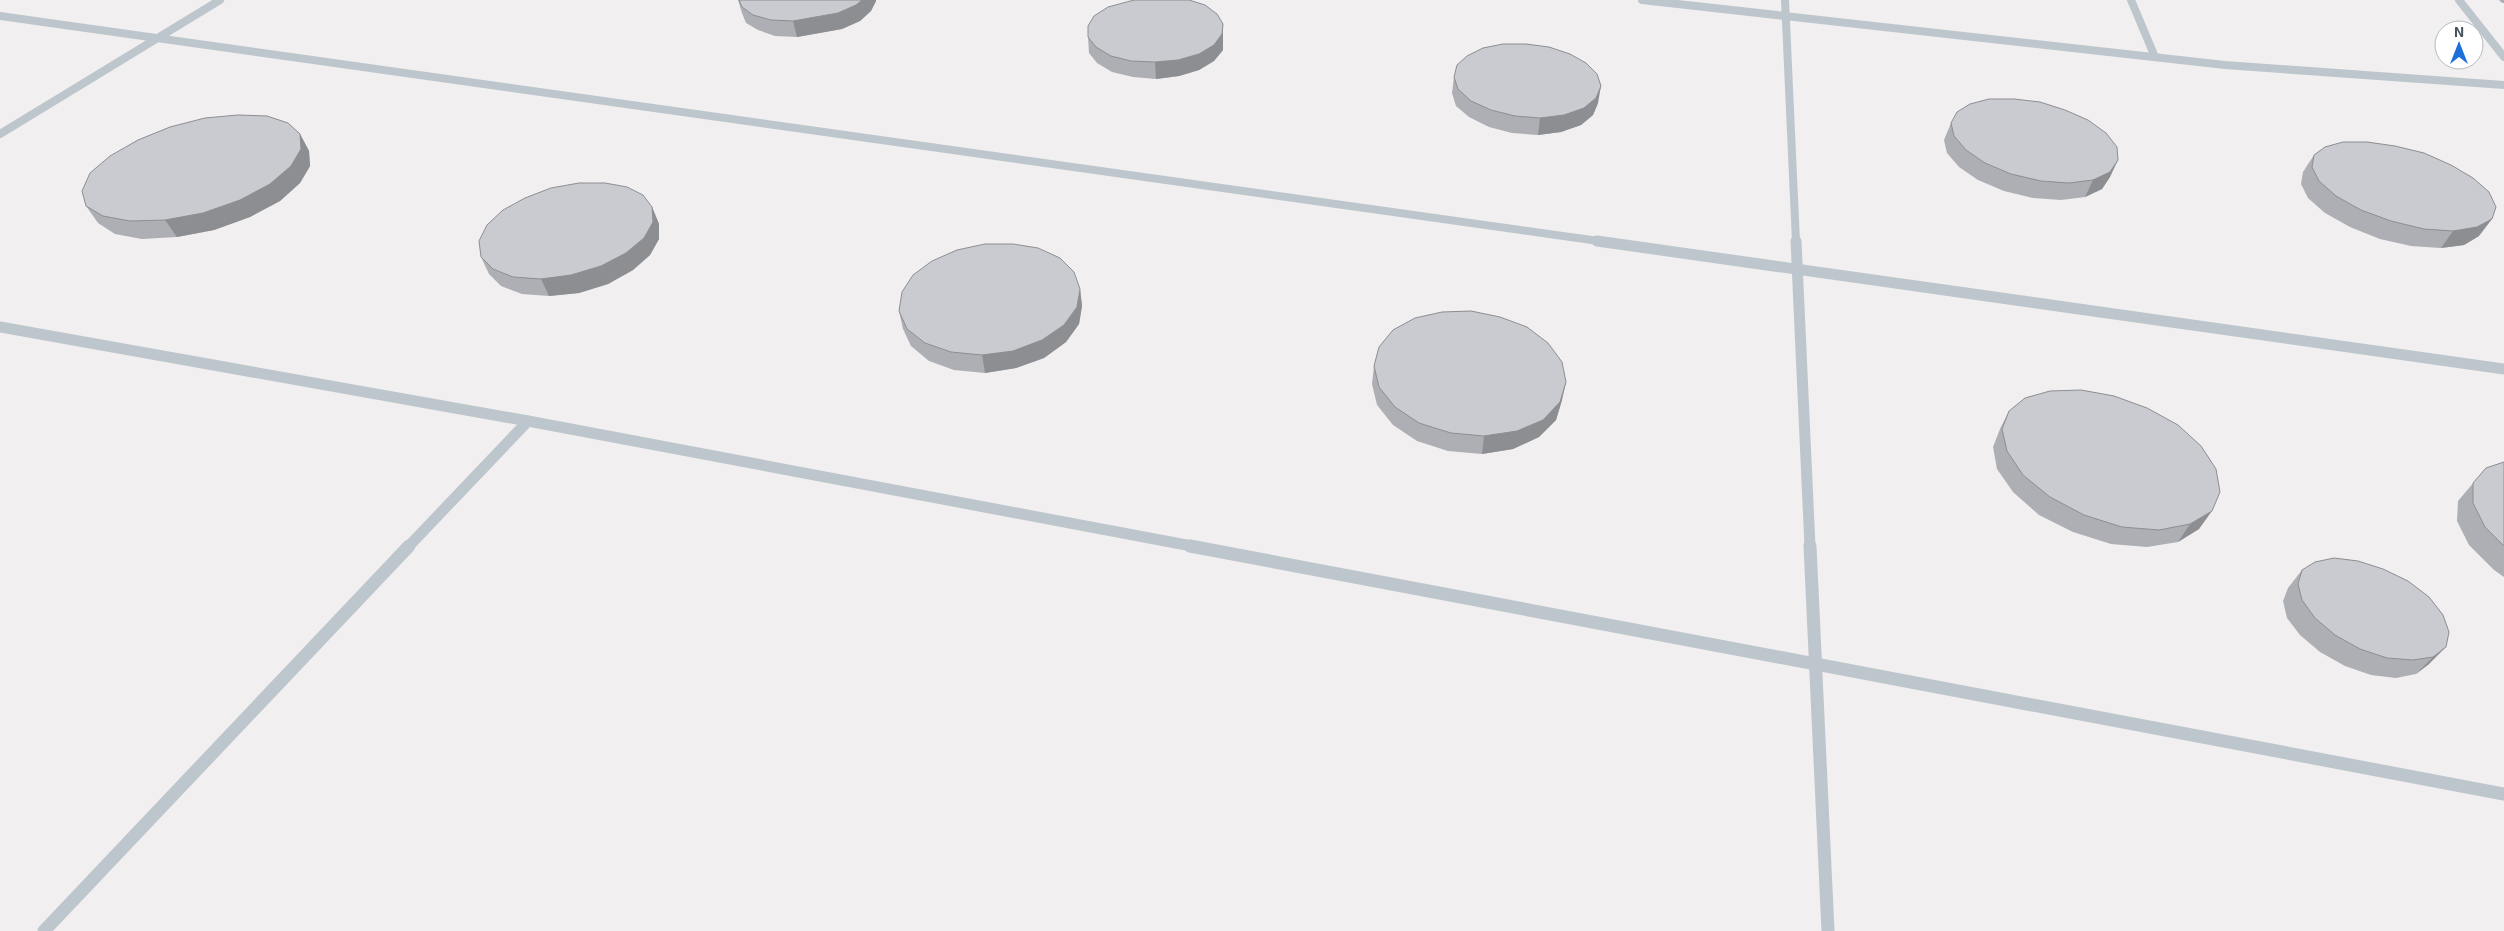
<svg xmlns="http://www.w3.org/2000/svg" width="2504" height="931" font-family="'Exo 2',sans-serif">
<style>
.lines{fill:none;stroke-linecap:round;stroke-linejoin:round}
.lane-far2{stroke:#bec6cd;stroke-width:8}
.lane-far1{stroke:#bec6cd;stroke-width:11}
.lane{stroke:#bec6cd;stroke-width:13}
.wall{fill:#adafb4}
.shaded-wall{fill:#8d8e92}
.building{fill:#c9cbd1;stroke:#8d8e92}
</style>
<rect width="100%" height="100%" fill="#f1efef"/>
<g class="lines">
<g class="lane-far2">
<polyline points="1642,0 2225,65 2504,85"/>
<polyline points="1785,0 1796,242"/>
<polyline points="2131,0 2155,57"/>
<polyline points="2459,0 2504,57"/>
<polyline points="0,16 1606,242"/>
<polyline points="0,134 220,0"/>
</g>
<g class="lane-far1">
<polyline points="1597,241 2504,369"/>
<polyline points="1796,241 1810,547"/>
<polyline points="0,327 528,421 1197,547"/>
<polyline points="408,547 528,421"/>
</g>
<g class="lane">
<polyline points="1190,546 2504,794"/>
<polyline points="1810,546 1828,931"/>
<polyline points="44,931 409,546"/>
</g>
</g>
<g class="wall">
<polygon points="738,0 876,0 876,1 871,11 860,21 842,29 797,37 775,36 758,30 746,23 742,13"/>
<polygon points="2499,0 2504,0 2504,3 2502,3"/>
<polygon points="1223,24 1223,50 1214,61 1199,70 1179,76 1156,79 1133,77 1112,72 1097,63 1089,53 1088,37"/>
<polygon points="1454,77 1598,103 1593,115 1581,125 1561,132 1538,135 1512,133 1489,127 1469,117 1456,106 1452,93"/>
<polygon points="1951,123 2110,177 2102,189 2085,197 2061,200 2033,198 2004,191 1978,180 1959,167 1947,153 1944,140"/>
<polygon points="300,134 309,151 310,166 300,183 280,201 250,217 214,230 177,237 142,239 115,234 98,223 86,206"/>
<polygon points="2314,155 2479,236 2464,245 2441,248 2411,246 2380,239 2350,227 2325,213 2308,198 2301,184 2303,172"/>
<polygon points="652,207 659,224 659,239 650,255 633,270 608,284 579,293 549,296 522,294 501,286 489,274 481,257"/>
<polygon points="1080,289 1082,306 1079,324 1066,342 1044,358 1016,368 985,373 954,370 929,361 911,346 903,329 899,311"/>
<polygon points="1374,366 1562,400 1556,420 1539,437 1513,449 1482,454 1448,451 1417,441 1393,425 1377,405 1372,384"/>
<polygon points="2009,411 2199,529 2178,542 2147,547 2111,544 2073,532 2039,515 2013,492 1997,469 1993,447 2000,429"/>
<polygon points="2504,462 2504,577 2494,570 2469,545 2457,521 2458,501 2486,468"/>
<polygon points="2302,570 2449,632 2429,664 2416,674 2396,678 2371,675 2345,666 2320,652 2300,635 2287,618 2283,601 2288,588"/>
</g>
<g class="shaded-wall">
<polygon points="862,0 876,0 876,1 871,11 860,21 842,29 797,37 793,21"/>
<polygon points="1223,24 1223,50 1214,61 1199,70 1179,76 1156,79 1155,62"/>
<polygon points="1601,86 1598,103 1593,115 1581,125 1561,132 1538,135 1540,118"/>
<polygon points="300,134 309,151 310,166 300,183 280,201 250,217 214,230 177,237 165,220"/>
<polygon points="2118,160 2110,177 2102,189 2085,197 2093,180"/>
<polygon points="652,207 659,224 659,239 650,255 633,270 608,284 579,293 549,296 541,279"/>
<polygon points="2492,219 2479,236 2464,245 2441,248 2453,231"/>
<polygon points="1080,289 1082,306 1079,324 1066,342 1044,358 1016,368 985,373 982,355"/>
<polygon points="1566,382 1562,400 1556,420 1539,437 1513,449 1482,454 1484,436"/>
<polygon points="2212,511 2199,529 2178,542 2190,524"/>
<polygon points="2446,647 2429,664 2416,674 2433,657"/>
</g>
<g class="building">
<polygon points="739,0 862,0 856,5 838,13 793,21 771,20 753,15 742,7"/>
<polygon points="1134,0 1189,0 1205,5 1217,14 1223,24 1222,34 1214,45 1199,54 1178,60 1155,62 1131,61 1111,56 1096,47 1088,37 1088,26 1094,16 1108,7"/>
<polygon points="1503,44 1526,44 1549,47 1570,54 1586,63 1597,74 1601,86 1596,98 1584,108 1564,115 1540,118 1515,116 1491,110 1471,101 1458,89 1454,77 1457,65 1467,56 1483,48"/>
<polygon points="1989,99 2014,99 2040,102 2065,110 2088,120 2106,133 2117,147 2118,160 2110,172 2093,180 2069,183 2041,181 2011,174 1985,163 1966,150 1954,136 1951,123 1957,112 1970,104"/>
<polygon points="238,115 267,116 288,123 300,134 301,149 291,166 270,184 240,200 203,213 165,220 130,221 103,216 86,206 82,191 90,173 110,156 138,140 170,127 205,118"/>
<polygon points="2343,142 2367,142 2395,146 2424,153 2451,165 2473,178 2489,192 2496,207 2492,219 2477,227 2453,231 2424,229 2391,221 2361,210 2336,196 2319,181 2312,167 2314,155 2325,147"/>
<polygon points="579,183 605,183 627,187 643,195 652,207 653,222 644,238 626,253 601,266 571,275 541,279 513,277 493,269 481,257 479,241 487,225 503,210 525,198 551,188"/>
<polygon points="985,244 1013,244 1038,248 1060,258 1074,272 1080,289 1077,307 1064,325 1042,340 1013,351 982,355 951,352 925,343 907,329 899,311 902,292 913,275 932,261 957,250"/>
<polygon points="1471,311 1500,317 1527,327 1548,343 1562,362 1566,382 1560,402 1543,420 1517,431 1484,436 1451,433 1419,423 1395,407 1379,387 1374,366 1379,347 1393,330 1415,318 1442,312"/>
<polygon points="2081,390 2114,396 2147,408 2178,425 2201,446 2216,469 2220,492 2212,511 2190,524 2159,530 2122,527 2084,515 2050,497 2023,475 2007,451 2002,429 2009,411 2025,398 2050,391"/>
<polygon points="2504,462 2504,546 2485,527 2473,503 2473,483 2486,468"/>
<polygon points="2334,558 2358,561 2383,569 2408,581 2429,597 2443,615 2449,632 2446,647 2433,657 2413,660 2387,658 2360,649 2335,635 2315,618 2302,600 2298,584 2302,570 2315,562"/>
</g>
<g transform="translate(2459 45)"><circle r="24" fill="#ffffff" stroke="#b6babe"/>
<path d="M0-4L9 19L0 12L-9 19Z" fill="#1f6fdb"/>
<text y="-8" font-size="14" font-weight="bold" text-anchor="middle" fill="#48525c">N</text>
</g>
</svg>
